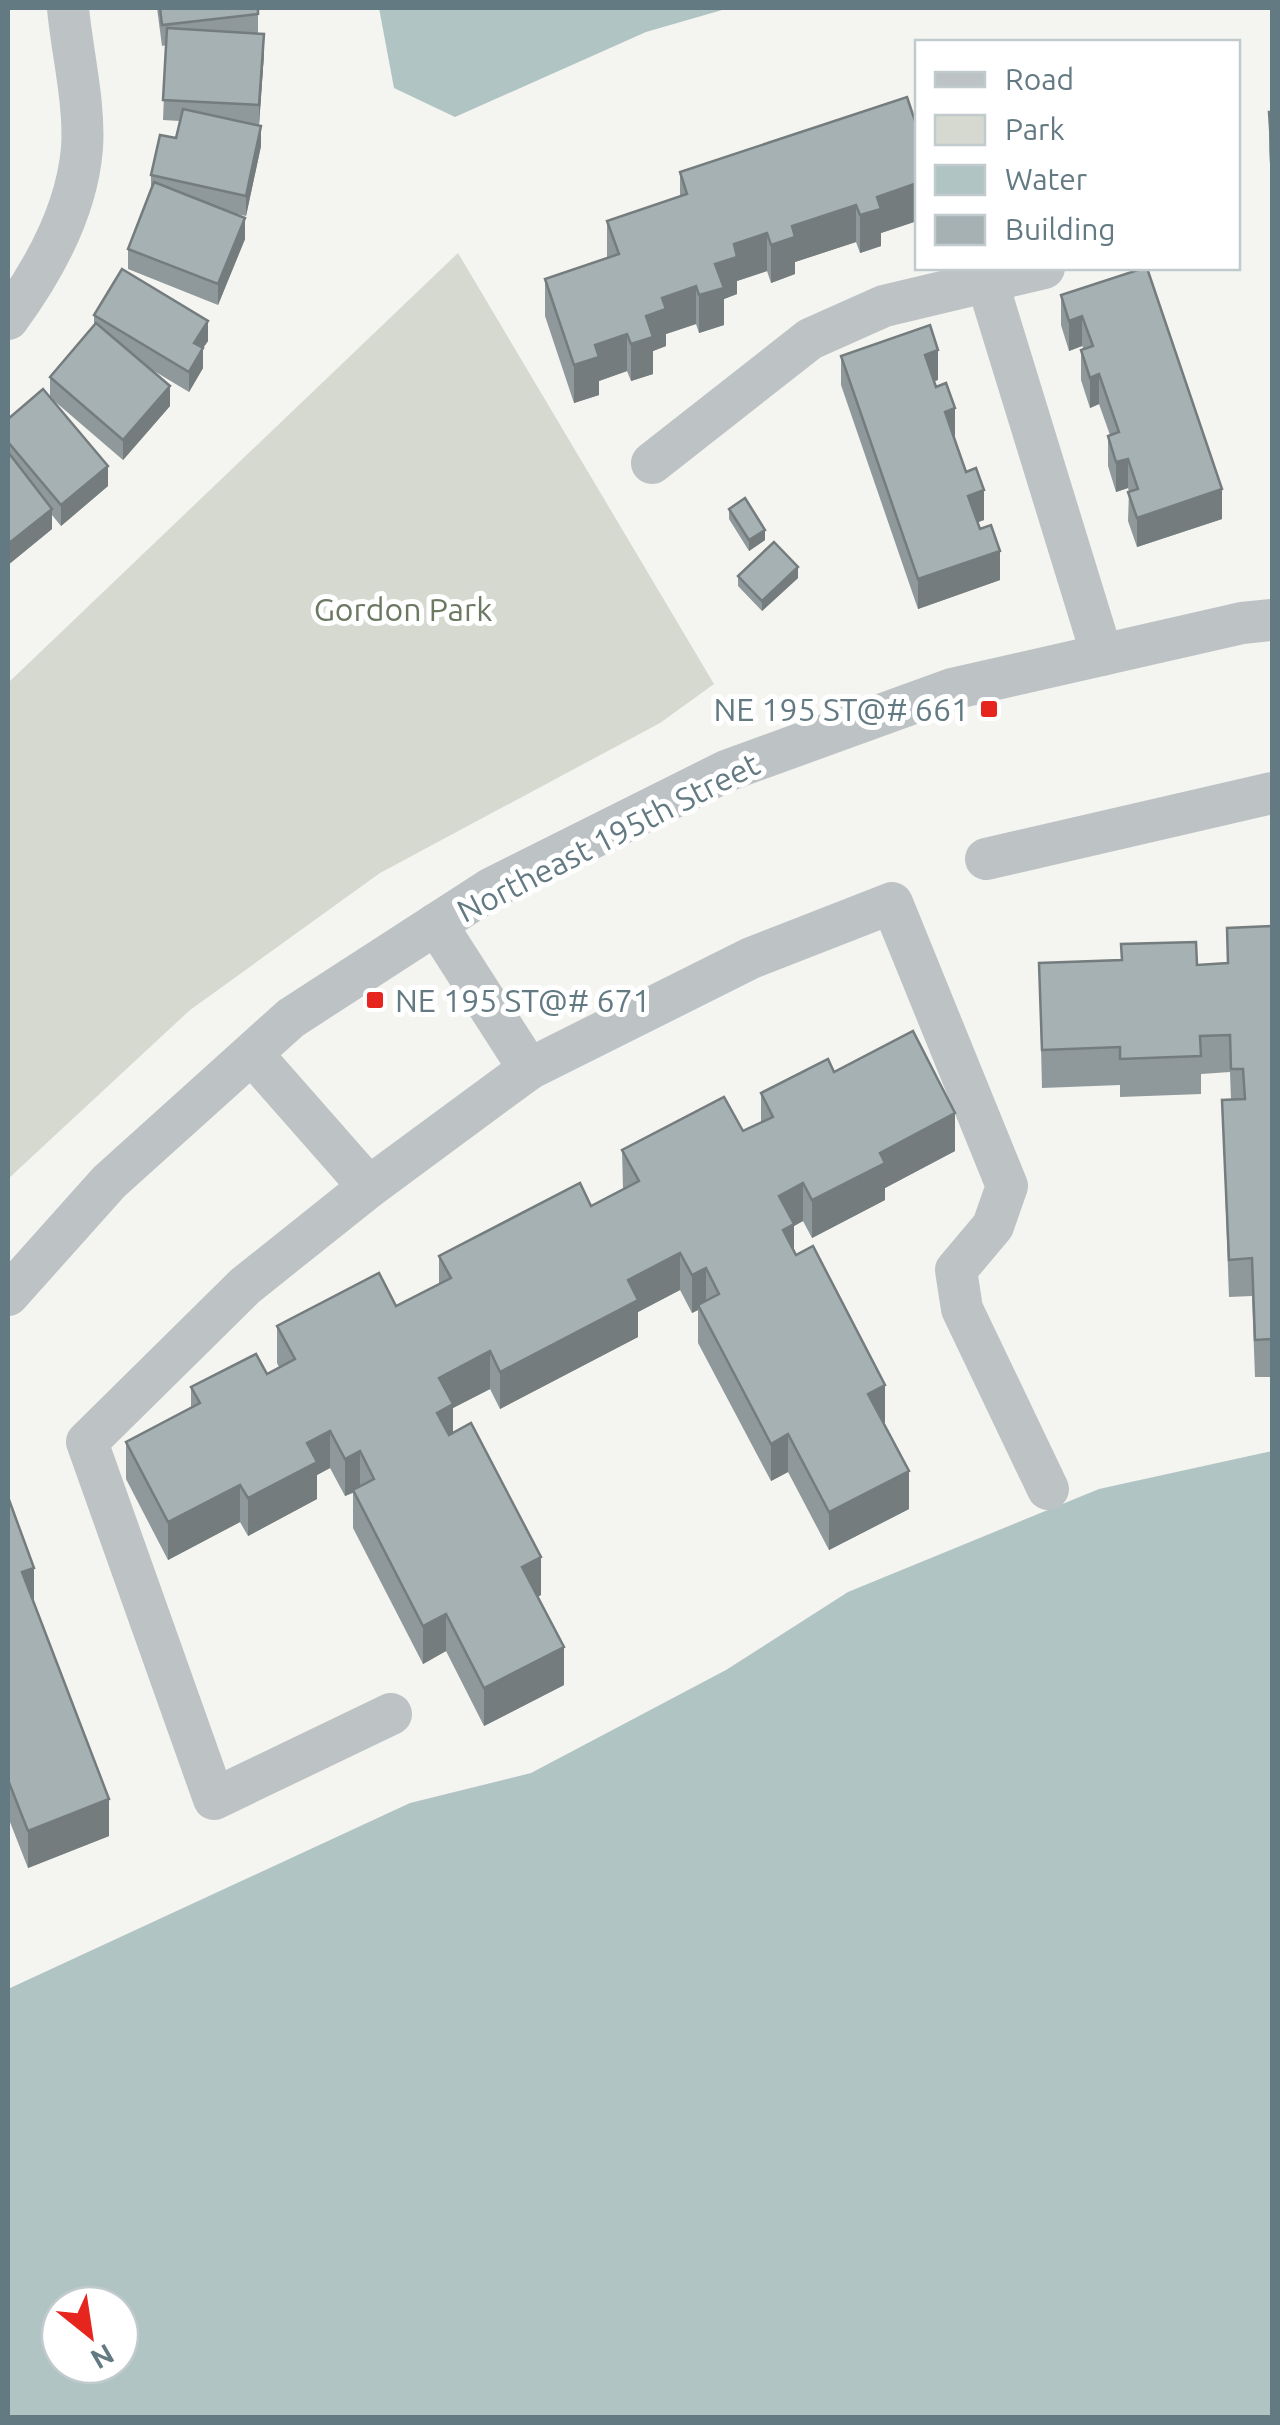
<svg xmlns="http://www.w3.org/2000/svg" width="1280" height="2425" font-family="Ubuntu,sans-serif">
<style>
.green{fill:#d5d9cf}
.water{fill:#b1c4c4;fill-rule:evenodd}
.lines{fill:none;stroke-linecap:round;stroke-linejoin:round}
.minor{stroke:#bdc3c5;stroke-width:42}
.wall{fill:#8f989b}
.shaded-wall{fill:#747c7e}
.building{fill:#a6b1b4;stroke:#747c7e;stroke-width:2.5}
.poi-dot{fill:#e6251f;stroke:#fff;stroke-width:4}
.labels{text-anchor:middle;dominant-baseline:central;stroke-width:10;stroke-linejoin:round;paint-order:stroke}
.park-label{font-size:32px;fill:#6b7962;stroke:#fff}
.poi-label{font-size:32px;fill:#637a82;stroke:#fff;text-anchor:end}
.street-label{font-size:32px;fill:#637a82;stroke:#fff}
</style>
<rect width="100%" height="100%" fill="#f4f4f0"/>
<polygon class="green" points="458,253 714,684 660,723 380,873 190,1010 8,1179 8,683"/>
<g class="water">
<polygon points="379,8 729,8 646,32 455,117 394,88"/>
<path d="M1272,1451V2417L8,2418V1989L410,1803L531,1773L726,1670L848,1592L1099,1489ZM60,2305H120V2365H60Z"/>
</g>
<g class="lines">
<g class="minor">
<polyline points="987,281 1102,655"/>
<path d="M8,319C44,270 77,210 82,148C85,103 72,52 68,8"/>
<polyline points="652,463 810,339 884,306 1044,268"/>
<polyline points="986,859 1272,793"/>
<polyline points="436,924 529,1069"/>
<polyline points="252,1054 369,1187"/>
<polyline points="8,1295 109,1182 291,1018 492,888 726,771 952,689 1242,623 1272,620"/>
<polyline points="391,1714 214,1799 87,1442 245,1286 369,1187 529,1069 751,958 892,903 1007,1186 993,1226 956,1270 962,1309 1048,1489"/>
</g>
</g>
<g class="wall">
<polygon points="157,8 258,8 258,33 264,54 259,125 261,146 246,216 233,213 245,239 218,305 128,269 128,249 151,190 151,175 176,138 180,121 163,120 166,45 162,46"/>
<polygon points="1269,112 1272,112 1272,196 1269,150"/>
<polygon points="918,130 918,233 914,222 881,233 881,246 860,253 856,242 795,262 795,274 771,283 767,271 737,281 737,294 724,299 724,325 699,333 696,324 666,334 666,346 653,351 653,374 631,381 627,371 599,381 599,395 574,403 545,316 545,279 607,258 607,221 680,197 680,172"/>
<polygon points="1144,268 1222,519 1137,547 1128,521 1129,492 1128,488 1116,492 1108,466 1108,436 1110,435 1099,404 1090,408 1081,380 1081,350 1084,349 1082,346 1069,351 1061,325 1061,295"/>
<polygon points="94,315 208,341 203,348 203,368 189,392 149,368 170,406 123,460 52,399 108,486 61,526 52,515 52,529 8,565 8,419 50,397 50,377 94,325"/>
<polygon points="841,356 938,380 934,381 984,520 977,522 1000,580 918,609 841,385"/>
<polygon points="729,509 765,540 749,551 729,519"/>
<polygon points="738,576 798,578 762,611 738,586"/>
<polygon points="1272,926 1272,1377 1255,1377 1252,1296 1229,1297 1222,1100 1231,1100 1230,1072 1201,1074 1201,1094 1120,1097 1120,1085 1042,1088 1039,963 1197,965 1227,963 1227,928"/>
<polygon points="834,1072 955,1151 885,1188 885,1200 812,1238 803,1221 794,1226 794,1250 885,1422 884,1423 909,1509 829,1550 788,1472 771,1481 698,1343 698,1310 692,1313 680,1290 638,1312 638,1337 500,1409 490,1389 453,1408 453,1433 541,1595 537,1597 564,1685 484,1726 446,1651 423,1664 353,1528 353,1493 345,1496 330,1468 317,1475 317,1499 248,1536 240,1522 168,1560 126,1479 126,1442 191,1408 191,1387 267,1374 279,1367 277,1363 277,1326 396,1306 439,1284 439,1256 591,1206 623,1189 622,1150 743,1131 761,1123 761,1093"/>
<polygon points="8,1497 34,1604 109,1836 28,1868 8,1817"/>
</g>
<g class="shaded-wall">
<polygon points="264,34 264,54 259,125 259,105"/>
<polygon points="261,126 261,146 246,216 246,196"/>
<polygon points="914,184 914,222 881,233 881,246 860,253 860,215 877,197"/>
<polygon points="856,205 856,242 795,262 795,274 771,283 771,245 792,226"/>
<polygon points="245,218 245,239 218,305 218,284"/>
<polygon points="767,233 767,271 737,281 737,294 724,299 724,325 699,333 699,295 715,264 734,244"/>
<polygon points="696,286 696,324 666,334 666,346 653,351 653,374 631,381 631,344 646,316 662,298"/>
<polygon points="1082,316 1082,346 1069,351 1069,321"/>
<polygon points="208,321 208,341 203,348 203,368 189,392 189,372 194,343"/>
<polygon points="627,334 627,371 599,381 599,395 574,403 574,365 595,345"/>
<polygon points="938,350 938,380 925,384 925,355"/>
<polygon points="1099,374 1099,404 1090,408 1090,378"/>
<polygon points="170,386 170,406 123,460 123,440"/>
<polygon points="955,408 955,438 945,441 945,412"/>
<polygon points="1128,459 1128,488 1116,492 1116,462"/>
<polygon points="108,466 108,486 61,526 61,505"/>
<polygon points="1222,489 1222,519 1137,547 1137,518"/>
<polygon points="984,490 984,520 968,526 968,496"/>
<polygon points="52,509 52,529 8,565 8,544"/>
<polygon points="765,530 765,540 749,551 749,540"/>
<polygon points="1000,551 1000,580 918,609 918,579"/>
<polygon points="798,567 798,578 762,611 762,601"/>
<polygon points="955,1113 955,1151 885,1188 885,1200 812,1238 812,1200 880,1153"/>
<polygon points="803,1183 803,1221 794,1226 794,1262 783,1267 779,1196"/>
<polygon points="680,1253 680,1290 638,1312 638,1337 500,1409 500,1372 628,1280"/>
<polygon points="706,1268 706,1306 698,1305 698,1310 692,1313 692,1275"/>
<polygon points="490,1351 490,1389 453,1408 453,1442 437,1413 439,1378"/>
<polygon points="885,1385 885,1422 868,1431 868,1394"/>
<polygon points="330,1431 330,1468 317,1475 317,1499 248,1536 248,1498 307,1443"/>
<polygon points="788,1434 788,1472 771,1481 771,1444"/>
<polygon points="360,1451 360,1489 345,1496 345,1459"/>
<polygon points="909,1471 909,1509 829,1550 829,1512"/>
<polygon points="240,1485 240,1522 168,1560 168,1522"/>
<polygon points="541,1557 541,1595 522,1605 522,1567"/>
<polygon points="34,1568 34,1605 22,1572"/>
<polygon points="446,1614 446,1651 423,1664 423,1626"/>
<polygon points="564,1647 564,1685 484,1726 484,1688"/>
<polygon points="109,1799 109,1836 28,1868 28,1831"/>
</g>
<g class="building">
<polygon points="160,8 258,8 258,14 162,25"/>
<polygon points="167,28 264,34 259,105 163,100"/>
<polygon points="907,97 918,130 918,195 914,184 877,197 881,209 860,215 856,205 792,226 795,237 771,245 767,233 734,244 737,257 715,264 724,288 699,295 696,286 662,298 666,309 646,316 653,337 631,344 627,334 595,345 599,357 574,365 545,279 619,254 607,221 687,194 680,172"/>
<polygon points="183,109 261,126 246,196 151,175 160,135 176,138"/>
<polygon points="1269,112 1272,112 1272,158"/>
<polygon points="154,182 245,218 218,284 128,249"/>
<polygon points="1144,268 1147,268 1222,489 1137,518 1128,492 1138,489 1128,459 1116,462 1108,436 1119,432 1099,374 1090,378 1081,350 1093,346 1082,316 1069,321 1061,295"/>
<polygon points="122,269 208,321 194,343 203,348 189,372 94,315"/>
<polygon points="96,323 170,386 123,440 50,377"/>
<polygon points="930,325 938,350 925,355 936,387 946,383 955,408 945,412 966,472 976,468 984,490 968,496 980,529 991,525 1000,551 918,579 841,356"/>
<polygon points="43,389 108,466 61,505 8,442 8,419"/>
<polygon points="8,452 52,509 8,544"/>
<polygon points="745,498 765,530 749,540 729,509"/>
<polygon points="774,542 798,567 762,601 738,576"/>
<polygon points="1272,926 1272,1339 1255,1340 1252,1258 1229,1260 1222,1100 1245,1099 1243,1069 1231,1069 1230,1035 1200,1036 1201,1056 1120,1059 1120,1047 1042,1050 1039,963 1122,960 1121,944 1196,942 1197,965 1228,963 1227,928"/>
<polygon points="913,1031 955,1113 880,1153 885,1163 812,1200 803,1183 779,1196 794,1224 783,1230 796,1255 813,1246 885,1385 868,1394 909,1471 829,1512 788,1434 771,1444 698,1305 719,1294 706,1268 692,1275 680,1253 628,1280 638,1300 500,1372 490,1351 439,1378 453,1404 437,1413 449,1435 471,1423 541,1557 522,1567 564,1647 484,1688 446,1614 423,1626 353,1490 374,1479 360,1451 345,1459 330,1431 307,1443 317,1462 248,1498 240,1485 168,1522 126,1442 200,1403 191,1387 256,1354 267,1374 295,1359 277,1326 379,1273 396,1306 451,1278 439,1256 580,1183 591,1206 639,1181 622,1150 724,1097 743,1131 773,1117 761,1093 828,1059 834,1072"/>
<polygon points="8,1497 34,1568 22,1572 109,1799 28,1831 8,1780"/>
</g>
<g class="poi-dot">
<rect x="979" y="699" width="20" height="20" rx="5"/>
<rect x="365" y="990" width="20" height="20" rx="5"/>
</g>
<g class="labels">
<g class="park-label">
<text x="403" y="609">Gordon Park</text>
</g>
<g class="poi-label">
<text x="969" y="709">NE 195 ST@# 661</text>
<text x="395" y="1000" text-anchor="start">NE 195 ST@# 671</text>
</g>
<g class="street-label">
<text transform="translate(608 837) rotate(-27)">Northeast 195th Street</text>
</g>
</g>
<rect width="1280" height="2425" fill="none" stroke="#637a82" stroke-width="20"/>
<rect x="915" y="40" width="325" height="230" fill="#ffffff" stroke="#c1cacd" stroke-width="2.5"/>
<rect x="935" y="72" width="50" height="15" fill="#bdc3c5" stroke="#c1cacd" stroke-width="2.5"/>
<text x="1005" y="90" font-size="30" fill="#637a82">Road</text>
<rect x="935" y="115" width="50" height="30" fill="#d5d9cf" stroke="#c1cacd" stroke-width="2.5"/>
<text x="1005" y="140" font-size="30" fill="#637a82">Park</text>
<rect x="935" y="165" width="50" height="30" fill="#b1c4c4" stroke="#c1cacd" stroke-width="2.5"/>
<text x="1005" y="190" font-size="30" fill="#637a82">Water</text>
<rect x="935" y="215" width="50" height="30" fill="#a6b1b4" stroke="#c1cacd" stroke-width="2.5"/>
<text x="1005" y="240" font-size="30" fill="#637a82">Building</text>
<g transform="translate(90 2335) rotate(150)"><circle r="48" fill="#ffffff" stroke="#c1cacd" stroke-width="2.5"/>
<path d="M0-8L18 38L0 25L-18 38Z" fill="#e6251f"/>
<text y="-15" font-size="28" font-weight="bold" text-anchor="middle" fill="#637a82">N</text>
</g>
</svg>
